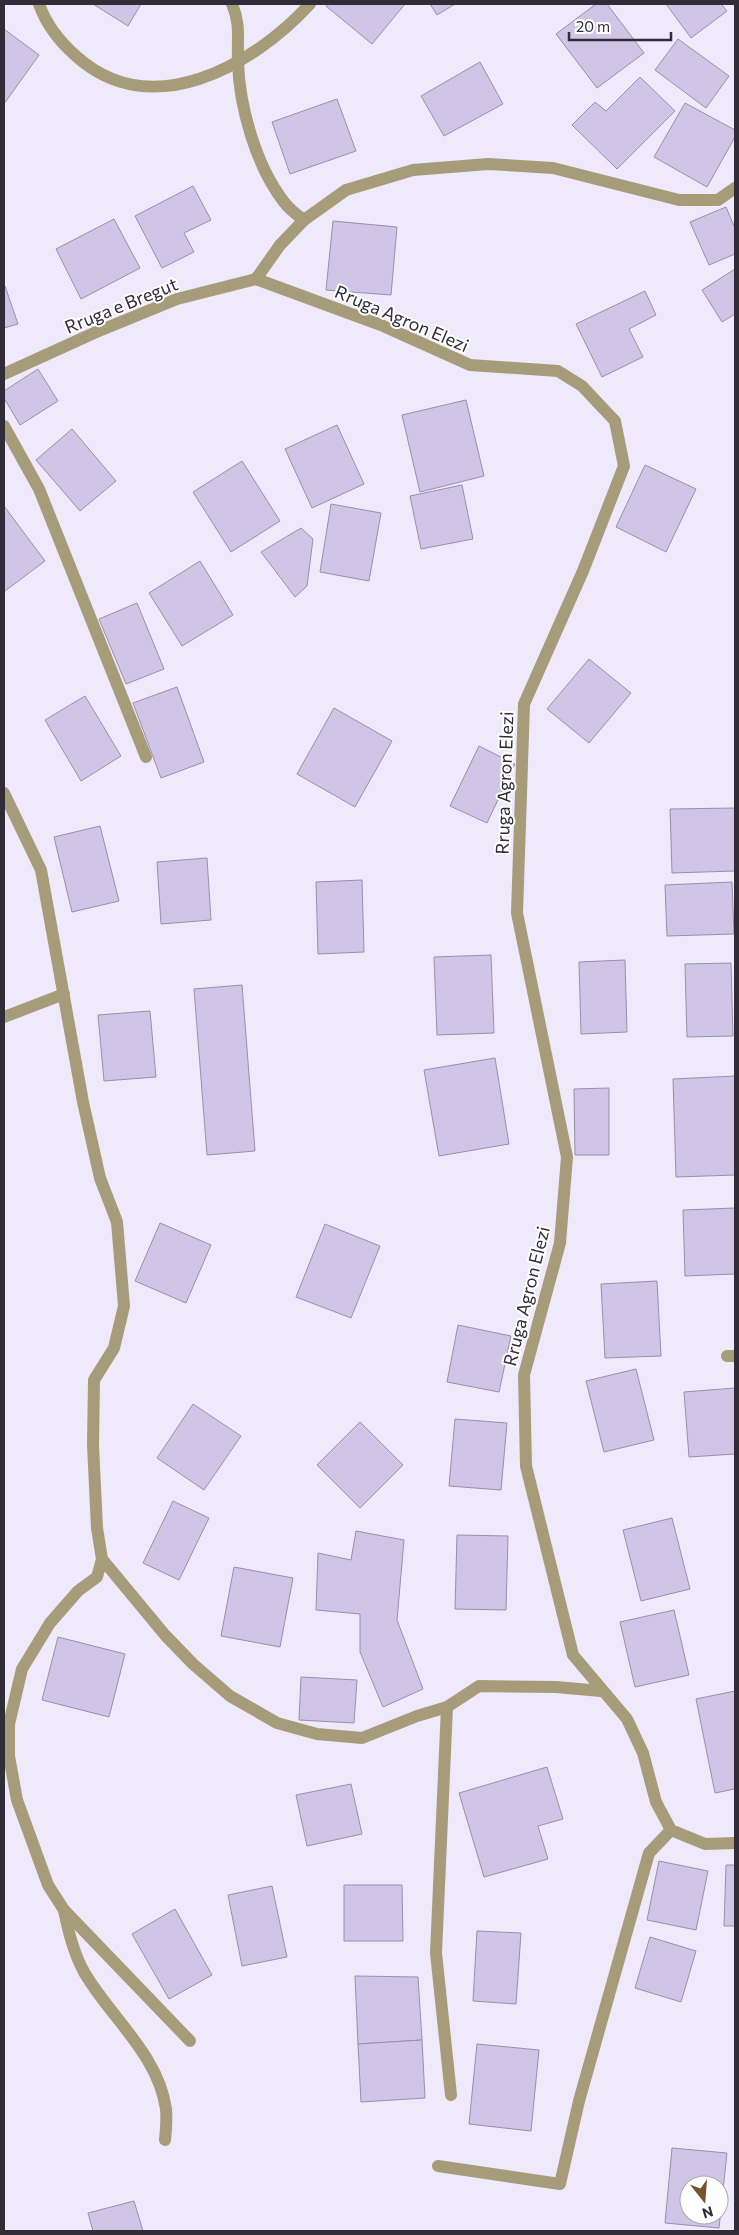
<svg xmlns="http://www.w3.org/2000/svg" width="739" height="2235" font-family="Commissioner,sans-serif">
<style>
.building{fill:#d0c4e7;stroke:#988fac;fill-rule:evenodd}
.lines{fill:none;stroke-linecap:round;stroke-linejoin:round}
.service{stroke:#a79c7a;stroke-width:12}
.labels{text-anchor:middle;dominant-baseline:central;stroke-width:4;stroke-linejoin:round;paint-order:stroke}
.street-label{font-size:18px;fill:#302c38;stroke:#fff}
</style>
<rect width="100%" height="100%" fill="#efe9fc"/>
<g class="building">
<polygon points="93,4 141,4 128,26"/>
<polygon points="328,4 405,4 372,44 326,6"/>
<polygon points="430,4 455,4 437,15"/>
<polygon points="596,4 607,4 644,53 597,88 556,34"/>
<polygon points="666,4 721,4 727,11 691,38"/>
<polygon points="4,29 39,55 4,104"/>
<polygon points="678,39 729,76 706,108 655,70"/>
<polygon points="480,62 503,104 444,136 421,96"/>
<polygon points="640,77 675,111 617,169 572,125 595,102 606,111"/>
<polygon points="337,99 356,151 290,174 272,122"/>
<polygon points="685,103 735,130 735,137 707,187 654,157"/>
<polygon points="193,186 211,220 184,233 194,252 162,268 135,216"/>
<polygon points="726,207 735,228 735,254 709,265 690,222"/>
<polygon points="114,219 140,268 81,299 56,249"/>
<polygon points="333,221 397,227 391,295 326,290"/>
<polygon points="735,269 735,314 722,322 702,290"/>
<polygon points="5,286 18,324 4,328 4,287"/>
<polygon points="645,291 656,315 629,329 643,357 602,377 576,324"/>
<polygon points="38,369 58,401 20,425 4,398 4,391"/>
<polygon points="466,400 484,476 420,492 402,415"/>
<polygon points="337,425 364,484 312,508 285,449"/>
<polygon points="72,429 116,481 80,511 36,460"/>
<polygon points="242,461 280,521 231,552 193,492"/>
<polygon points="645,465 696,489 666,552 616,527"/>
<polygon points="462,485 473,539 421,549 410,496"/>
<polygon points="331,504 381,513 369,581 320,572"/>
<polygon points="4,506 45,561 5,591 4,589"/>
<polygon points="301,528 313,539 307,586 295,597 261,552"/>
<polygon points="200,561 233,615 182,646 149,593"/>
<polygon points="137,603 164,669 126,684 99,619"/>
<polygon points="589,659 631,693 589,743 547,709"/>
<polygon points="177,687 204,762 161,778 133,703"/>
<polygon points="85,696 121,756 81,781 45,720"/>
<polygon points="334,708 392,741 355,807 297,774"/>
<polygon points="479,746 515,764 487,823 450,806"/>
<polygon points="735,808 735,871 672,873 670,809"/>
<polygon points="100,826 119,901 72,912 54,837"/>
<polygon points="207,858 211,920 161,924 157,862"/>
<polygon points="362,880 364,952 318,954 316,882"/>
<polygon points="732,882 734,934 667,936 665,885"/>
<polygon points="491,955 494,1033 437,1035 434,957"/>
<polygon points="625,960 627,1032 581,1034 579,962"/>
<polygon points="731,963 733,1036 687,1037 685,964"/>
<polygon points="242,985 255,1151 207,1155 194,989"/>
<polygon points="150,1011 156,1077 104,1081 98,1015"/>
<polygon points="495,1058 509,1144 439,1156 424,1070"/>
<polygon points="735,1076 735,1175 676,1177 673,1079"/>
<polygon points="609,1088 609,1155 575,1155 574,1089"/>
<polygon points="735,1208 735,1274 685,1276 683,1210"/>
<polygon points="160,1223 211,1245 186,1303 135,1281"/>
<polygon points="325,1224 380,1246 351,1318 296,1297"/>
<polygon points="657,1281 661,1356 605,1358 601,1284"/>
<polygon points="458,1325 511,1336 499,1392 447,1382"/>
<polygon points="636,1369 654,1440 604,1452 586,1381"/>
<polygon points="735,1388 735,1454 689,1457 684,1392"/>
<polygon points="193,1404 241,1436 204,1490 157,1458"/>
<polygon points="455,1419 507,1423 501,1490 449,1486"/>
<polygon points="360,1422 403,1465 360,1508 317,1465"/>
<polygon points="173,1501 209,1518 179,1580 143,1563"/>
<polygon points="672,1518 690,1589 641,1601 623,1530"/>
<polygon points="356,1531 404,1540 397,1620 423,1689 383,1707 360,1652 360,1614 316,1610 318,1553 351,1560"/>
<polygon points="457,1535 508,1536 506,1610 455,1609"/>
<polygon points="234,1567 293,1578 280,1647 221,1636"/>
<polygon points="674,1610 689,1675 635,1687 620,1622"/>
<polygon points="58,1637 125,1654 109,1717 42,1700"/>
<polygon points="301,1677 357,1680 354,1723 299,1720"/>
<polygon points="735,1691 735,1789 715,1793 696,1699"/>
<polygon points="547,1767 563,1819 538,1826 548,1859 484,1877 459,1793"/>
<polygon points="351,1784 362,1834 307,1846 296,1795"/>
<polygon points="659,1861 708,1871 696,1930 647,1920"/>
<polygon points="726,1865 735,1865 735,1926 724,1926"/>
<polygon points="344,1885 402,1885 403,1941 344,1941"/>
<polygon points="272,1886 287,1957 242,1966 228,1895"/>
<polygon points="175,1909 212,1975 169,1999 132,1934"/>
<polygon points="477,1931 521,1933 516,2004 473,2001"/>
<polygon points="650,1937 696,1951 681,2002 635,1988"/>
<polygon points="355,1976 418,1977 422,2040 358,2044"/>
<polygon points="422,2040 425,2098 361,2102 358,2044"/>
<polygon points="477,2044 539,2050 531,2131 469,2124"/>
<path d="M672,2148L727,2153L719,2228L665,2223ZM689,2185H719V2215H689Z"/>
<polygon points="134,2201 143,2231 93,2231 88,2213"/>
</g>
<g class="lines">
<g class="service">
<path d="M39,4C46,24 60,42 76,56C151,124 253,66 310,4"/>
<path d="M232,4C241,25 237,39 238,61C239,106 256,166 284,202C289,209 297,215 304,220"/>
<polyline points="735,188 718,200 679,200 553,168 488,164 413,170 346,190 304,220 280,245 256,279 381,325 470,365 558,371 582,386 615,421 624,466 583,571 524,704 517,913 567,1157 560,1243 524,1375 526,1466 573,1655 627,1719 643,1753 656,1802 671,1830 705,1844 735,1843"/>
<polyline points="4,374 94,333 177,299 256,279"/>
<polyline points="4,426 39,489 146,757"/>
<polyline points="4,793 41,870 83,1102 100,1178 117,1222 124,1306 114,1348 94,1380 93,1445 97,1528 102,1559 165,1635 193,1664 230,1696 277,1723 317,1734 362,1738 417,1716 447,1707 479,1686 556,1687 601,1691"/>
<polyline points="4,1017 64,994"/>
<polyline points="727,1356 735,1356"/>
<polyline points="102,1559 97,1577 78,1591 50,1623 22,1669 9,1724 9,1756 17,1800 48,1885 64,1910 190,2041"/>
<polyline points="447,1707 436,1953 451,2095"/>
<path d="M64,1910C68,1931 73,1952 84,1972C110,2017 158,2054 166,2109C167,2119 166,2130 165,2140"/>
<polyline points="438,2166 560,2184 579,2101 649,1853 671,1830"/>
</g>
</g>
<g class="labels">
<g class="street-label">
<text transform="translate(121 305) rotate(-22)">Rruga e Bregut</text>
<text transform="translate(402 318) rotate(23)">Rruga Agron Elezi</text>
<text transform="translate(504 783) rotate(-88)">Rruga Agron Elezi</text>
<text transform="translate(526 1296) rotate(-76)">Rruga Agron Elezi</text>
</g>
</g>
<rect width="739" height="2235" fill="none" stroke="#302c38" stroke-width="10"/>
<g transform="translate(704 2200) rotate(163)"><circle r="24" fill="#ffffff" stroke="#acabaf"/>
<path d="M0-4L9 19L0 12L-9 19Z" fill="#78542e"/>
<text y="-8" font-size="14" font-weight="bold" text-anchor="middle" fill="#302c38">N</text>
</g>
<path d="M569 32v8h102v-8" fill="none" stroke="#302c38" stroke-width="2.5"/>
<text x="576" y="32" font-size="15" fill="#302c38" stroke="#ffffff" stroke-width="4" paint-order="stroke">20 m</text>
</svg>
